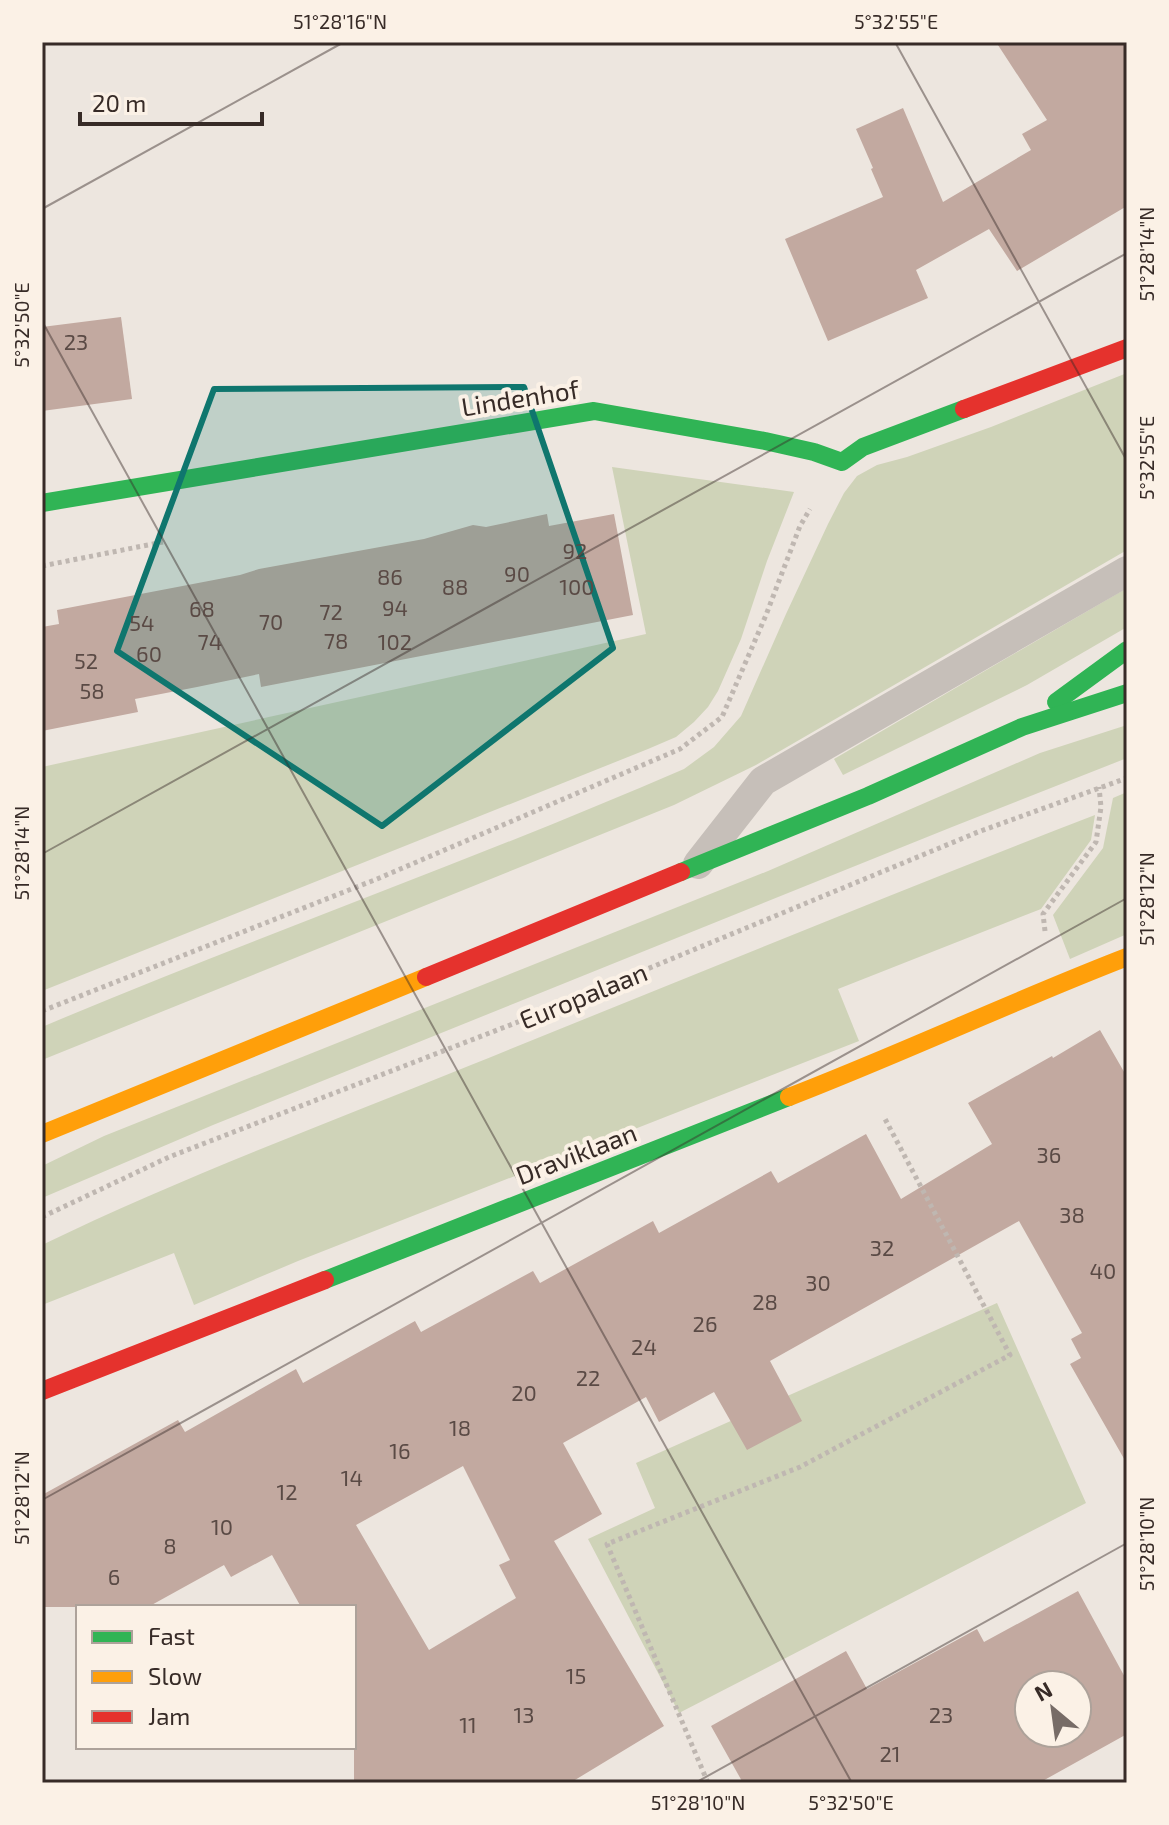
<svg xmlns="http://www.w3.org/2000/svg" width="1169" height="1825" font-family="'Exo 2',sans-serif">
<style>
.green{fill:#cfd3b8}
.building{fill:#c2a9a0;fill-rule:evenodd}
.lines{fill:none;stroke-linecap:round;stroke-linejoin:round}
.path{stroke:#bfb7b1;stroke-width:5;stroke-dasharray:4 4;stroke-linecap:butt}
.lane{stroke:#c6bfb9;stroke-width:30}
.fast{stroke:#30b455;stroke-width:18}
.slow{stroke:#ff9f0a;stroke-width:18}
.jam{stroke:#e5322d;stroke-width:18}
.marked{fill:#0f766e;fill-opacity:0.2;stroke:#0f766e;stroke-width:6;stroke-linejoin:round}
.ticks{fill:none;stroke:#372b27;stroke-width:2;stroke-opacity:0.45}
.labels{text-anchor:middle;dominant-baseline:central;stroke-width:8;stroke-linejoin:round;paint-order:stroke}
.number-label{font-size:22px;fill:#5a4a45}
.street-label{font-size:26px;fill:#372b27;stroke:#fbf1e6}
.neatline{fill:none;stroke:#372b27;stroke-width:3}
.ticks-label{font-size:20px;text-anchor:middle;fill:#372b27}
</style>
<rect width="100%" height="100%" fill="#ede6df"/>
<g class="green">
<path d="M1127,373V550L756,765L674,805L42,1060V1027C254,937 472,861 684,769L714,747L741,716L786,614L828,524L844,493L857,476L877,465L907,457L991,427Z"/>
<polygon points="612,467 794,492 767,561 741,639 718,691 708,707 694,722 676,737 648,749 42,991 42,767 646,634"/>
<polygon points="1127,588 1127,627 1027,685 843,775 834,759"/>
<polygon points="1127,725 1127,758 952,827 213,1125 42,1198 42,1166 104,1136 768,871 1040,753"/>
<polygon points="1127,792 1127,934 1070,959 1053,915 1103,848 1113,798"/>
<path d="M1095,815L1091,840L1041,909L838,989L859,1041L298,1261L194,1305L174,1253L42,1305V1245C182,1177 328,1123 471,1065C679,981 886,896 1095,815Z"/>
<polygon points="997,1303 1086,1503 679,1713 588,1539 655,1508 636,1463"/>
</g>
<g class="building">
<polygon points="996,42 1127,42 1127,206 1017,271 989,229 916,270 928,298 828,341 785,239 883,197 871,169 873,168 856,129 903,108 943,202 1031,150 1022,134 1047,120"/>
<polygon points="121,317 132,399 42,411 42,327"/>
<polygon points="547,514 549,526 614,514 633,615 261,687 259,674 197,687 135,699 138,712 42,731 42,627 59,624 57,610 240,575 259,569 424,539 473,525 486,527"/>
<path d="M1100,1030L1127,1077V1464L1070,1364L1081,1358L1071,1339L1082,1333L1019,1221L770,1361L802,1421L747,1450L714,1392L659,1422L646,1397L563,1443L602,1514L554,1541L664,1726L570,1783H354V1607H301L272,1555L231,1577L224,1565L148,1607H42V1495L178,1420L185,1432L296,1369L303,1383L415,1321L421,1332L533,1271L540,1283L653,1221L659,1233L771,1171L778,1183L866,1134L901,1199L992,1144L968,1103L1052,1056L1053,1058ZM463,1466L510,1560L499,1565L516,1598L429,1650L356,1525Z"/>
<path d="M1078,1591L1127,1681V1734L1039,1783H743L711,1726L846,1651L867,1689L977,1629L984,1642ZM1029,1685H1077V1733H1029Z"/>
</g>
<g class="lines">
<g class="path">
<polyline points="42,566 163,542"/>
<polyline points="1045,931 1043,914 1096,842 1101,807 1099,787"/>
<polyline points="42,1011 377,879 680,749 722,717 766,615 800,526 810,509"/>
<polyline points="42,1217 169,1157 536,1015 978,832 1127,778"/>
<polyline points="708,1783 607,1544 800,1467 1010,1355 884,1117"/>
</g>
<polyline class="lane" points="698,864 763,781 1127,571"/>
<g class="fast">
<polyline points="42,503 594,411 765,441 814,452 842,462 863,447 964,409"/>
<polyline points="1056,702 1127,650"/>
<polyline points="681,872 868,796 1022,727 1127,693"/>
<polyline points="325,1280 789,1097"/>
</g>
<g class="slow">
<path d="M789,1097C903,1053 1013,1001 1127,957"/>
<polyline points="42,1134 426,977"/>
</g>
<g class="jam">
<polyline points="964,409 1127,348"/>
<polyline points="426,977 681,872"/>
<polyline points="42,1391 325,1280"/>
</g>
</g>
<path class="marked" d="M524,387L613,648L382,826L117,651L214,389Z"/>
<path class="ticks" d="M895,42L1127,461M42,209L344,42M42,321L852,1783M42,854L1127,253M42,1500L1127,898M695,1783L1127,1543"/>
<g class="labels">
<g class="number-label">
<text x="76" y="341">23</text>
<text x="575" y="550">92</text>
<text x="517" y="573">90</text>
<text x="390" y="576">86</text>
<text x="455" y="586">88</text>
<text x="577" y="586">100</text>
<text x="395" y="607">94</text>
<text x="202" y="608">68</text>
<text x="331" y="611">72</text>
<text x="271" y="621">70</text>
<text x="142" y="622">54</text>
<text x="336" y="640">78</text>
<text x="210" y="641">74</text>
<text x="395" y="641">102</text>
<text x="149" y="653">60</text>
<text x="86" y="660">52</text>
<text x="92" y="690">58</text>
<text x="1049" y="1154">36</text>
<text x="1072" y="1214">38</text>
<text x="882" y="1247">32</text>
<text x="1103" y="1270">40</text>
<text x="818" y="1282">30</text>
<text x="765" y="1301">28</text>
<text x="705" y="1323">26</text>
<text x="644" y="1346">24</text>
<text x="588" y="1377">22</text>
<text x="524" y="1392">20</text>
<text x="460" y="1427">18</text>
<text x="400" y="1450">16</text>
<text x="352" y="1477">14</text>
<text x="287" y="1491">12</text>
<text x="222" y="1526">10</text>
<text x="170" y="1545">8</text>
<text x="114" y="1576">6</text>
<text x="576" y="1675">15</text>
<text x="524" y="1714">13</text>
<text x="941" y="1714">23</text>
<text x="468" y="1724">11</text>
<text x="890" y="1753">21</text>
</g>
<g class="street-label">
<text transform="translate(520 397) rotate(-9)">Lindenhof</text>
<text transform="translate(583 995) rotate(-22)">Europalaan</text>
<text transform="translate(576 1153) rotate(-21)">Draviklaan</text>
</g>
</g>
<rect width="1169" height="1825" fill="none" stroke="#fbf1e6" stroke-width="88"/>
<rect x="76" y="1605" width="280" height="144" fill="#fbf1e6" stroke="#ada29a" stroke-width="2"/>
<rect x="92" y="1631" width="40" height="12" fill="#30b455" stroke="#ada29a" stroke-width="2"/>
<text x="148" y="1645" font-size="24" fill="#372b27">Fast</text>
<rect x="92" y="1671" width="40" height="12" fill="#ff9f0a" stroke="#ada29a" stroke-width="2"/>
<text x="148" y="1685" font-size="24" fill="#372b27">Slow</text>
<rect x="92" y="1711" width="40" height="12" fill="#e5322d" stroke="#ada29a" stroke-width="2"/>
<text x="148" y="1725" font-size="24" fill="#372b27">Jam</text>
<g transform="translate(1053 1709) rotate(331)"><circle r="38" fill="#fbf1e6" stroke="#ada29a" stroke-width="2"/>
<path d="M0-6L14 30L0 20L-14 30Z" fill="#776c67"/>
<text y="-12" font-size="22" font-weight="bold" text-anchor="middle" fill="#372b27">N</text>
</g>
<path d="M80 112v12h182v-12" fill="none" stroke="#372b27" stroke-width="4"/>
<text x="92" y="112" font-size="24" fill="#372b27" stroke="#fbf1e6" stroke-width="6" paint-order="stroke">20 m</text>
<rect x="44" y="44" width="1081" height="1737" class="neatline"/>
<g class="ticks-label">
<text x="340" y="29">51°28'16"N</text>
<text x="896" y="29">5°32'55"E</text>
<text transform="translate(1147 254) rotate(-90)" y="7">51°28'14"N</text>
<text transform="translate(22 325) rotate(-90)" y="7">5°32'50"E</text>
<text transform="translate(1147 458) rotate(-90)" y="7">5°32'55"E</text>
<text transform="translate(22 853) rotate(-90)" y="7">51°28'14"N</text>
<text transform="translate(1147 899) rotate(-90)" y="7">51°28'12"N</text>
<text transform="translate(22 1498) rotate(-90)" y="7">51°28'12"N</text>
<text transform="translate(1147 1544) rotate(-90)" y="7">51°28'10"N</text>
<text x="698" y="1810">51°28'10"N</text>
<text x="851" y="1810">5°32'50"E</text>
</g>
</svg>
